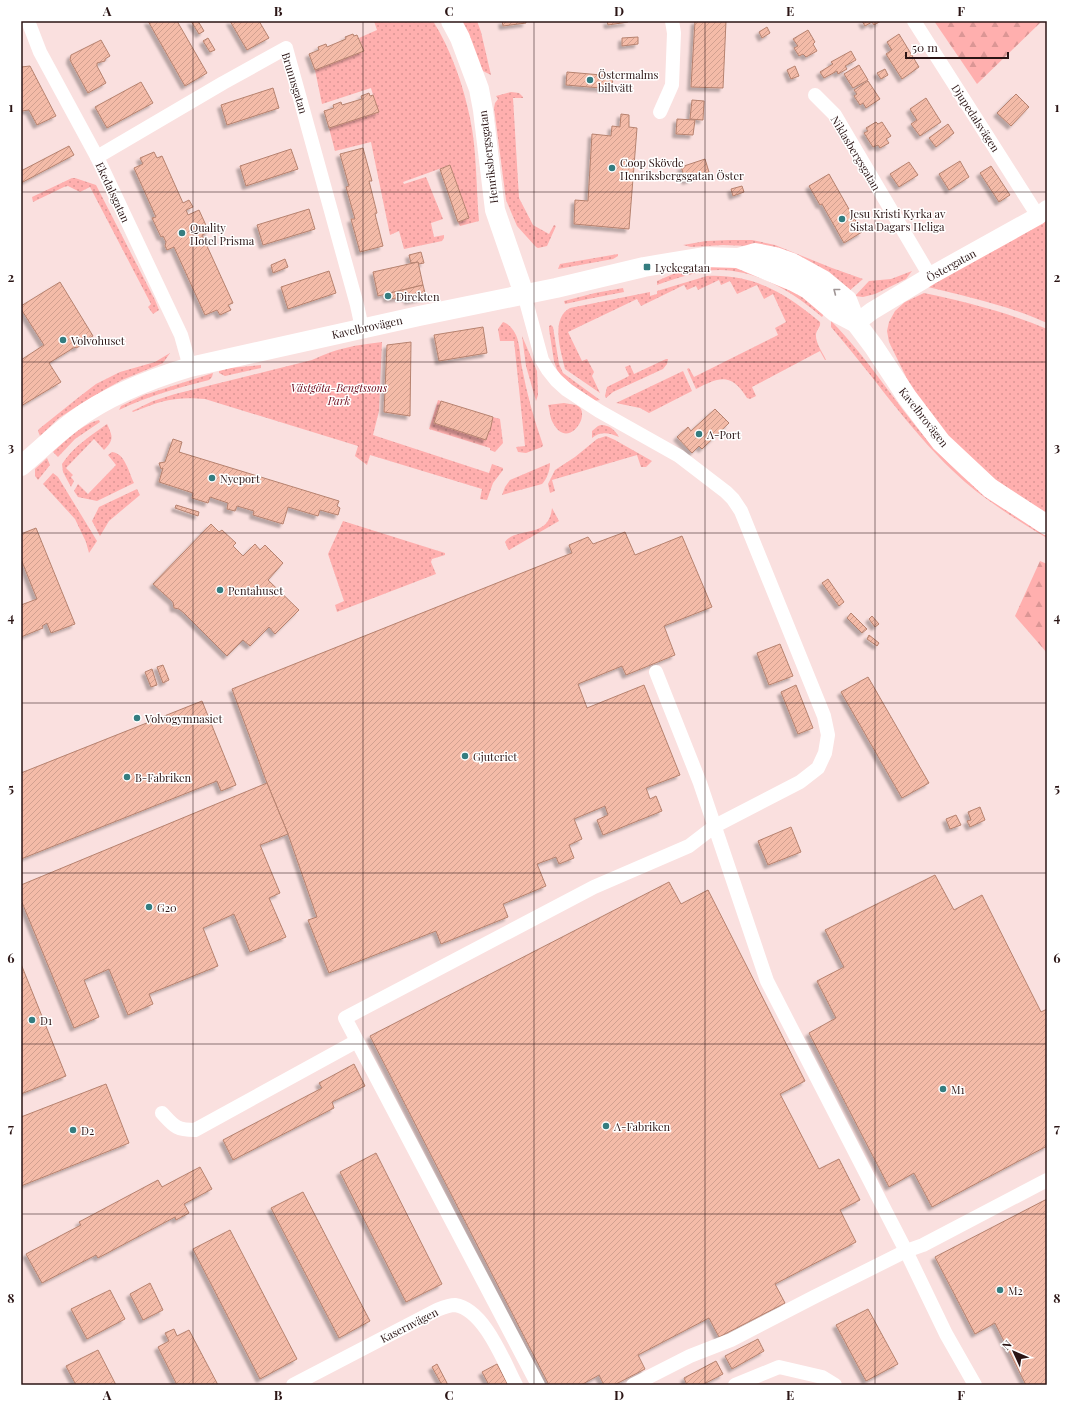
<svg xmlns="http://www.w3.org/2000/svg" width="1068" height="1406" font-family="'Playfair Display',serif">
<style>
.grass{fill:url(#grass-dots)}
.forest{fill:url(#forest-firs)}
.building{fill:url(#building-hatch);stroke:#b6826f;filter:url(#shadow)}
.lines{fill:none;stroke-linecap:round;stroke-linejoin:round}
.minor{stroke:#fff;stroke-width:14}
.tertiary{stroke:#fff;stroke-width:18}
.secondary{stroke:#fff;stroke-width:20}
.oneway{stroke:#a09696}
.grid{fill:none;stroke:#2b1515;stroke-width:1;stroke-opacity:0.55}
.poi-dot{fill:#347d80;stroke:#fff;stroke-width:1.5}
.labels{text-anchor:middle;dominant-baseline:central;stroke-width:3;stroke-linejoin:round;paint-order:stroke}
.poi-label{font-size:11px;fill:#2b1515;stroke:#fff;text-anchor:start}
.street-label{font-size:11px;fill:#2b1515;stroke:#fff}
.park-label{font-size:11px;font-style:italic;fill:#6c081a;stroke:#fff}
.neatline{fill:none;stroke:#2b1515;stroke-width:1.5}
.grid-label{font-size:13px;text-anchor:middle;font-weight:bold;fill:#2b1515}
</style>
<defs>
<pattern id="grass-dots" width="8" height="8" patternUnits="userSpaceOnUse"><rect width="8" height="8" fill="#ffafae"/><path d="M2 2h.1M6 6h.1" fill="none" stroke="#db9695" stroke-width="1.8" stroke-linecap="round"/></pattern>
<pattern id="forest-firs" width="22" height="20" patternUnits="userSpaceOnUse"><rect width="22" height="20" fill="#ffafae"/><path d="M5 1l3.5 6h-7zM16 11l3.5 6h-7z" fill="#db9695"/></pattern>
<pattern id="building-hatch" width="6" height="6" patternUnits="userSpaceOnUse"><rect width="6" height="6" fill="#f4bba8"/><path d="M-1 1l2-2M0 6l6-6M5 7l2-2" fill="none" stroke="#d1a090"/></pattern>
<filter id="shadow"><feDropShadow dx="-3.5" dy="3.5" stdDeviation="1" flood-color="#0004"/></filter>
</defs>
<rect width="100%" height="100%" fill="#fae0df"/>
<g class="grass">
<path d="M374,21H433C451,50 463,84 470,118C477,151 476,187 479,221L460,226L458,222L469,218L450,165L403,182L404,184L426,177L443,219L431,223L434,237L444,235V238L442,241L404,249L399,231L390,235L371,142L335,151L329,128L378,112L371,88L322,104L315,70L363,51L359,38L377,30Z"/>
<polygon points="459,21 477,21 481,32 491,75 483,71 479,67"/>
<polygon points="511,92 519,93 523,97 523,98 513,98 519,198 533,225 549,234 554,225 556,226 547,246 538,248 536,247 517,226 506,200 494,108 495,103 498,99 496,96"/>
<polygon points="72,178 75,178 96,185 155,300 159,310 153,314 148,307 151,304 90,187 80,192 68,186 64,187 33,202 32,197"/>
<path d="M1047,218V323C1010,306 968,297 928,287Z"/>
<polygon points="730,240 752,240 775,245 832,268 863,279 848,292 749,246 723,245 691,247 683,245 706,241"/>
<polygon points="618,254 618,256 613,259 558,269 560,264"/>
<path d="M701,266H725L743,269L792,289L824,314L822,317C793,292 760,271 720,270C699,270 677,278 657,285V281L680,271Z"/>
<polygon points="912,271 906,279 875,294 863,297 855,296 869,281 891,279"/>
<path d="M707,276C754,274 785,293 820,322C821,327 817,329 816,334C815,343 823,353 826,360H825L820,351L752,387L756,396L750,399L747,398C731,372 719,377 696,389L687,369L689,368L694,377L778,335L775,328L786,322L773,294L764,299L757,285L737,294L730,281L721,285L719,280L698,290L696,286L687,290L684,285L641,306L637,299L568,332L582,361L587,359L594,372L592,376L600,393L565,369C561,351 550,319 570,308L650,292V296L657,294V291Z"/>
<polygon points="623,288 624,292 588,299 565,304 564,301 595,293"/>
<path d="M924,293C966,302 1007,312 1047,329V515L1013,493L981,469L953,443L913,391L889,342L887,331L889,322L895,311L905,302Z"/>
<path d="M831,321C871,361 900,411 938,452C953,468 970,484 988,497C1006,511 1027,522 1047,534V538C1014,518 981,498 953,471C907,427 872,374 831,327Z"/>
<path d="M503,322C509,324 513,329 516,335C520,344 520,357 522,368C527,394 534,420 543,445L542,447L526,453L518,452L516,447L525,446L514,341H500L498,329Z"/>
<polygon points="551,325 553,327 559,364 563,373 600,400 594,401 563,378 557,370 554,361 549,329 549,326"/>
<polygon points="522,336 537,371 538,395 536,401 526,366"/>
<path d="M382,342L379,411L373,435L489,473L492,464L503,468V470L493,483L487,500L480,499L482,489L370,455L367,465L355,456L358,446L205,399C175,396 160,401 133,412L132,411L153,401L175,394L312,360C337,348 356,345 382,342Z"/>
<polygon points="170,353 163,363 122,380 104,390 79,405 59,418 40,436 38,431 39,429 79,397 96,384 120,372 155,362"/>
<polygon points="666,359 668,359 667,364 663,369 613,392 606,398 605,396 607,387 629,376 625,367 630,365 634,374"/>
<polygon points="261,365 261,368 225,376 219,373 219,371 230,368"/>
<polygon points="683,371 692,391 649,413 640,408 616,403"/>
<path d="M213,373L212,377L209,380C178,388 148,396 119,410L121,406L144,395Z"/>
<polygon points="438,400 441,401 434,423 486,440 493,417 500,419 503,443 495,452 490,450 490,448 429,429"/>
<path d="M564,403C567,404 573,404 576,405C594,412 568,452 553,423C550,418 550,411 548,405Z"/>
<path d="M99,420L100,422L75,439L58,457L53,452C65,441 84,423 99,420Z"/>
<path d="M107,424C113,437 114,440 104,450L94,439L66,468L73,475L71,477L74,481L71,487L63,472L62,464C73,447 90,436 107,424Z"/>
<path d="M601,425C610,425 615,430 619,437C609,433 601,431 592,438V431L598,426Z"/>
<polygon points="606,436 615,440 652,461 646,467 641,467 637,455 552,480 555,491 550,493 548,484 555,470 575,457 597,439"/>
<path d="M112,452C125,453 129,473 134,483L97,501L78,497L74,491L78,484L88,494L116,465L108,455Z"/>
<polygon points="47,458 50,465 38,480 35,476 35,469"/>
<path d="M550,463C550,470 547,479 542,484L502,495L505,487L510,480Z"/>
<polygon points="53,473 58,477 97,541 89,553 86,542 75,519 43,484"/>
<polygon points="137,489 140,495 109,521 100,536 92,521 99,507"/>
<path d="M552,508L559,521L509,550L508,549L505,542C516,526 549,540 552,508Z"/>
<polygon points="343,521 445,553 445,555 432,559 431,562 436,574 337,612 335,605 344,601 328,554"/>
</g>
<g class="forest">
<polygon points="934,21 1042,21 977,84"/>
<polygon points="1040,561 1047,564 1047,653 1015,616"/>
</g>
<g class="building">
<polygon points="148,21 177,21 207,73 185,86"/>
<polygon points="191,21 198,21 204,31 199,34"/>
<polygon points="230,21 259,21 269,38 247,50"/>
<polygon points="502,21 526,21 526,23 503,26"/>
<polygon points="607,21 628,21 628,22 608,25"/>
<polygon points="695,21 726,21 723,88 691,87"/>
<polygon points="862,21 881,21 874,25 872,22 865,26"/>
<polygon points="767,27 770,33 762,38 759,32"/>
<polygon points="808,30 815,42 813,44 817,51 806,57 803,54 799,56 794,48 798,46 793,39"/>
<polygon points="353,34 354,36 357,35 364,51 315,70 309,54 319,50 318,47 326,44 327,47 346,39 345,37"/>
<polygon points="899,34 919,67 902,79 886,54 892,50 887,42"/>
<polygon points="638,37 638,44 622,46 622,38"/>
<polygon points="208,38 215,50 210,52 203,41"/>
<polygon points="101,40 110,56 105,59 105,61 97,63 97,66 106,83 88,93 70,60 71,55"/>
<polygon points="851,51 856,60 845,66 847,69 838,74 837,71 824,78 820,72 833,64 831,62"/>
<polygon points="859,65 868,80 853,88 844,74"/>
<polygon points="30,66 56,116 37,125 29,110 22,111 21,114 21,67"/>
<polygon points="795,66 799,76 791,79 787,70"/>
<polygon points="885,69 888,75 881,79 877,73"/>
<polygon points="567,72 613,76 612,89 566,85"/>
<polygon points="868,81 880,99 866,108 863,103 860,105 854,96 857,94 854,90"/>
<polygon points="141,82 153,103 107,128 95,107"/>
<polygon points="273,88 279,108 227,125 221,105"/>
<polygon points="369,93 370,96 373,95 379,112 329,128 324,111 334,108 333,105 341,102 342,105 362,99 361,96"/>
<polygon points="1016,94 1029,107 1011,126 997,113"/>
<polygon points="926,98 941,122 920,136 911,124 917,120 910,109"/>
<polygon points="692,100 704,101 703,120 690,119"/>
<polygon points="621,114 629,115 629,127 637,128 629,229 574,224 575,200 588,201 592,134 611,136 612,126 620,127"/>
<polygon points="677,119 695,120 693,135 676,134"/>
<polygon points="876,122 878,124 882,122 891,136 886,139 889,143 880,148 878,145 873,147 864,133 868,131 866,128"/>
<polygon points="948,124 954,133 936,147 929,138"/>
<polygon points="69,146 74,155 21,183 21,171"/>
<polygon points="363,148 372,181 369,181 377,213 375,214 383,246 360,252 351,219 355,219 346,187 349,186 340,154"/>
<polygon points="291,149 298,169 246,186 240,166"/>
<polygon points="154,152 157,158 162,156 183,203 189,200 193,207 186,210 188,215 199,210 209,232 202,235 233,303 228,305 231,310 220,315 217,310 205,315 174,247 167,250 165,246 166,242 163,236 161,237 152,218 156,217 134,168 143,164 140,158"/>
<polygon points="705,159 709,172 686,181 681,167"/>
<polygon points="960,161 969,177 949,190 939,174"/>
<polygon points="909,162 918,175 899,187 890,174"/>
<polygon points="450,165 469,218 458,222 440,169"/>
<polygon points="991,166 1010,195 999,202 980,173"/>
<polygon points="829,174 862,232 844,243 822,204 820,205 809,186"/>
<polygon points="742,186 744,192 733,196 731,189"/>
<polygon points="309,209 315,229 263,245 257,225"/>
<polygon points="421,252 424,263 419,264 418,262 411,263 409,255"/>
<polygon points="285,259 288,267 273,273 271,265"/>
<polygon points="418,262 423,285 378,296 373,272"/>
<polygon points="329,271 336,293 288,309 281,287"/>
<polygon points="60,282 93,336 79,344 80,346 76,348 75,347 49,363 61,382 21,406 21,360 44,345 21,309 21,306"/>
<polygon points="423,285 426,297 408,301 407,297 387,299 386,294"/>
<polygon points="483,327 487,353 439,361 434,335"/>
<polygon points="411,342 410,416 384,412 387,345"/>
<polygon points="441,401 493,417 490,431 489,431 486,440 434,423"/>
<polygon points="715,409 729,423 702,449 699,446 692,453 677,437 688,427 691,431"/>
<polygon points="173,439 182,442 179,452 339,501 337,506 340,508 338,515 320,510 318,516 288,507 283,524 253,515 254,511 237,506 235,511 227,509 228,503 210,497 208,503 192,498 193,493 159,482 163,468 161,469 159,463 165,462"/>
<polygon points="176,505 199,512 198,516 175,508"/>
<polygon points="211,524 219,532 222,530 236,543 233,546 243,556 255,544 260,550 265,545 283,563 268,580 299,610 275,634 269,627 250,646 243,640 227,656 184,613 179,609 174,608 173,602 153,584"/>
<polygon points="36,528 75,624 51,633 47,623 42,626 43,628 21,637 21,605 37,599 21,559 21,534"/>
<polygon points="625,532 635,555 682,536 712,607 664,626 675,655 626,675 622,666 578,684 587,708 644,685 680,775 646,788 650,799 656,796 662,811 603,835 597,820 608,815 605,806 574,819 582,839 569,845 574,858 559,864 556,857 537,864 546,886 503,904 508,917 441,944 436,931 329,973 308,920 317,917 288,834 267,783 232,689 572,553 569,545 588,537 593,544"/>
<polygon points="828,579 844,602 839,606 822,583"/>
<polygon points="851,613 867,629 862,633 847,618"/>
<polygon points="872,616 879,624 875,627 869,619"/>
<polygon points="869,635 879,643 877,646 867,639"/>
<polygon points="780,644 793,676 769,685 757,653"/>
<polygon points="163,665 169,680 163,683 157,667"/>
<polygon points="152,669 157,685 151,687 145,672"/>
<polygon points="868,677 929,783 902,798 841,692"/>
<polygon points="796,685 813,728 798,734 781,692"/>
<polygon points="202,701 236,785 221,791 217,781 21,859 21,773"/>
<polygon points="267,783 288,834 260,845 280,893 269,898 286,937 250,952 234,914 203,928 218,966 149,994 153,1004 128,1015 109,969 84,980 99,1017 74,1028 21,900 21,885"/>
<polygon points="980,807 985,820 970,827 967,821 971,820 968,812"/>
<polygon points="956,815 961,825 950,829 946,819"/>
<polygon points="791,827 801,852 768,865 758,841"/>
<polygon points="935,875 954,910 982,895 1041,1012 1047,1009 1047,1146 932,1207 914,1173 889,1187 809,1033 836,1018 817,981 844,967 825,930"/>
<polygon points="669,882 681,904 708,890 805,1081 780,1094 819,1169 839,1159 860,1200 840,1210 856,1242 775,1284 785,1303 719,1337 709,1318 638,1355 645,1369 614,1385 604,1385 599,1375 581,1385 549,1385 370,1036"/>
<polygon points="21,964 66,1076 21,1094"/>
<polygon points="354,1064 365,1086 332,1102 334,1108 233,1160 223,1140 322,1088 319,1083"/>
<polygon points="106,1084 129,1143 21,1186 21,1117"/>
<polygon points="376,1153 442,1284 406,1302 340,1172"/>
<polygon points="200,1167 212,1189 184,1204 189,1213 176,1220 175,1217 98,1258 96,1255 42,1283 26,1254 81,1225 79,1222 158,1180 162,1187"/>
<polygon points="303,1192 370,1321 339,1338 271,1208"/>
<polygon points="1047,1199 1047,1385 1026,1385 995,1323 975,1334 935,1257"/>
<polygon points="230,1230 297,1359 260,1379 193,1249"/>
<polygon points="150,1283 163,1310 143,1320 130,1294"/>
<polygon points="110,1290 125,1319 87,1339 71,1309"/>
<polygon points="868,1309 898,1364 866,1381 836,1325"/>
<polygon points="174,1329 177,1336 189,1330 218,1385 177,1385 158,1347 169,1341 165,1333"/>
<polygon points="758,1339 764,1351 732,1369 725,1356"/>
<polygon points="98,1350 116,1385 76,1385 66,1366"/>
<polygon points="716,1361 723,1374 702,1385 687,1385 684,1378"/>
<polygon points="437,1364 448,1385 442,1385 432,1367"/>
<polygon points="497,1364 508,1385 489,1385 482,1372"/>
</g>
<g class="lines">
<g class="minor">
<polyline points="28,21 40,52 97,157 181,335 190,367"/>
<polyline points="914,21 1038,216"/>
<polyline points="815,95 835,115 930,276"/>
<polyline points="660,112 672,85 674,33 672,21"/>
<polyline points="97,157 223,83 286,48 357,305 362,328"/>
<polyline points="524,294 542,360 548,370 556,380 567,390 599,411 679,456 726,492 733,499 741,511 824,716 828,735 825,753 818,768 800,782 715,826 689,846 594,887 345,1018 538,1385"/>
<polyline points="656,672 700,783 767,981 906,1251 946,1334 975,1385"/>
<path d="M162,1113C174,1126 176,1130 195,1130L357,1041"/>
<path d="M293,1385L437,1310C442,1308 449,1305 455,1305C484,1309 504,1362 516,1385"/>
<polyline points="633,1385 690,1356 731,1340 814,1297 906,1251 923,1245 1047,1180"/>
<polyline points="735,1385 779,1367 822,1377 835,1385"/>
</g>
<polyline class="tertiary" points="856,323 872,311 930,276 1038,216 1047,209"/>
<g class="secondary">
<polyline points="451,21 460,38 479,89 483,110 495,210 524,294"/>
<polyline points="738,258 793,281 808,289 835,312 856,323"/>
<path d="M21,466C39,451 56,434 75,420C109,395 150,379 190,367L419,316L556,288L644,267L704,257L738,258L755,253L775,257L792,263L823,280L847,300L856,323L874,347L907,397L941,442L990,488L1047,525"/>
</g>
</g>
<defs><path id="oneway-chevron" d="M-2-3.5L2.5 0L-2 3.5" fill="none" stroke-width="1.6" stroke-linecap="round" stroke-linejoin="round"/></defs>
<use class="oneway" href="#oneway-chevron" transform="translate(836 291) rotate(-142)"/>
<path class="grid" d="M193,21V1385M363,21V1385M534,21V1385M705,21V1385M875,21V1385M21,192H1047M21,362H1047M21,533H1047M21,703H1047M21,873H1047M21,1044H1047M21,1214H1047"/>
<g class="poi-dot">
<circle cx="590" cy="80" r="4"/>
<circle cx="612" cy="168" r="4"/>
<circle cx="842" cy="219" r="4"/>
<circle cx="182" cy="233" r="4"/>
<rect x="643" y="263" width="8" height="8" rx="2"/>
<circle cx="388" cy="296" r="4"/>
<circle cx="63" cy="340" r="4"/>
<circle cx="699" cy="434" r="4"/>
<circle cx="212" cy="478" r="4"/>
<circle cx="220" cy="590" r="4"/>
<circle cx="137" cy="718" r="4"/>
<circle cx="465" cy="756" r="4"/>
<circle cx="127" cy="777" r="4"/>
<circle cx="149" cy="907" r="4"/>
<circle cx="32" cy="1020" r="4"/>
<circle cx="943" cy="1089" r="4"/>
<circle cx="606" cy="1126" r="4"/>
<circle cx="73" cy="1130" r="4"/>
<circle cx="1000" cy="1290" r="4"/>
</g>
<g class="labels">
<g class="poi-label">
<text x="598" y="74">Östermalms<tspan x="598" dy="13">biltvätt</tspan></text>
<text x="620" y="162">Coop Skövde<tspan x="620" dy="13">Henriksbergsgatan Öster</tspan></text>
<text x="850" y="213">Jesu Kristi Kyrka av<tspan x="850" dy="13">Sista Dagars Heliga</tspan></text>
<text x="190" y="227">Quality<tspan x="190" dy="13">Hotel Prisma</tspan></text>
<text x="655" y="267">Lyckegatan</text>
<text x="396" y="296">Direkten</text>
<text x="71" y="340">Volvohuset</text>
<text x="707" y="434">A-Port</text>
<text x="220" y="478">Nyeport</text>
<text x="228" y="590">Pentahuset</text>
<text x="145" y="718">Volvogymnasiet</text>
<text x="473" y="756">Gjuteriet</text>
<text x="135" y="777">B-Fabriken</text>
<text x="157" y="907">G20</text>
<text x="40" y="1020">D1</text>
<text x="951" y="1089">M1</text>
<text x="614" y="1126">A-Fabriken</text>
<text x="81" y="1130">D2</text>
<text x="1008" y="1290">M2</text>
</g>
<g class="street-label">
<text transform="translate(295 83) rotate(73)">Brunnsgatan</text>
<text transform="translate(976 118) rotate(57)">Djupedalsvägen</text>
<text transform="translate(856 153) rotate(59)">Niklasbergsgatan</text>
<text transform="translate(488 157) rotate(-97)">Henriksbergsgatan</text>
<text transform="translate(113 192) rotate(65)">Ekedalsgatan</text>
<text transform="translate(951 265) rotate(-29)">Östergatan</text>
<text transform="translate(367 327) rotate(-12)">Kavelbrovägen</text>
<text transform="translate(924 417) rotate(52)">Kavelbrovägen</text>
<text transform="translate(409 1325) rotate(-27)">Kasernvägen</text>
</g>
<g class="park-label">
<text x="339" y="387">Västgöta-Bengtssons<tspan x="339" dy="13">Park</tspan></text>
</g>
</g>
<rect width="1068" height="1406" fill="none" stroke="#ffffff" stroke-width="44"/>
<g transform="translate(1014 1352) rotate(314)" stroke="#ffffff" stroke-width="3" paint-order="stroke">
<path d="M0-3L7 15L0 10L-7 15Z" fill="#2b1515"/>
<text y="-6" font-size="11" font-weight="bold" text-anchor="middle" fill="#2b1515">N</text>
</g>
<path d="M906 52v6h102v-6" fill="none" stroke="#2b1515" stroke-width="2"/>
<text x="912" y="52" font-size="12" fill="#2b1515" stroke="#ffffff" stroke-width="3" paint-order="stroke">50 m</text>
<rect x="22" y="22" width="1024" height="1362" class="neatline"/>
<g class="grid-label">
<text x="107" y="16">A</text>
<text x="278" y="16">B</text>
<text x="449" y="16">C</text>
<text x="619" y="16">D</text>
<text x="790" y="16">E</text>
<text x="961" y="16">F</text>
<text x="11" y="112">1</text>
<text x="1057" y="112">1</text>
<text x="11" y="282">2</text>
<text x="1057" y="282">2</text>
<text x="11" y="452">3</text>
<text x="1057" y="452">3</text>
<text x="11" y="622">4</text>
<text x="1057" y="622">4</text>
<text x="11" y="793">5</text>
<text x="1057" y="793">5</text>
<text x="11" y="963">6</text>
<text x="1057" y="963">6</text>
<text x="11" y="1133">7</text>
<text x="1057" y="1133">7</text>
<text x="11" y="1303">8</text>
<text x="1057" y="1303">8</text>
<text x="107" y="1400">A</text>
<text x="278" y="1400">B</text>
<text x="449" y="1400">C</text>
<text x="619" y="1400">D</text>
<text x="790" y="1400">E</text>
<text x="961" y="1400">F</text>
</g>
</svg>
